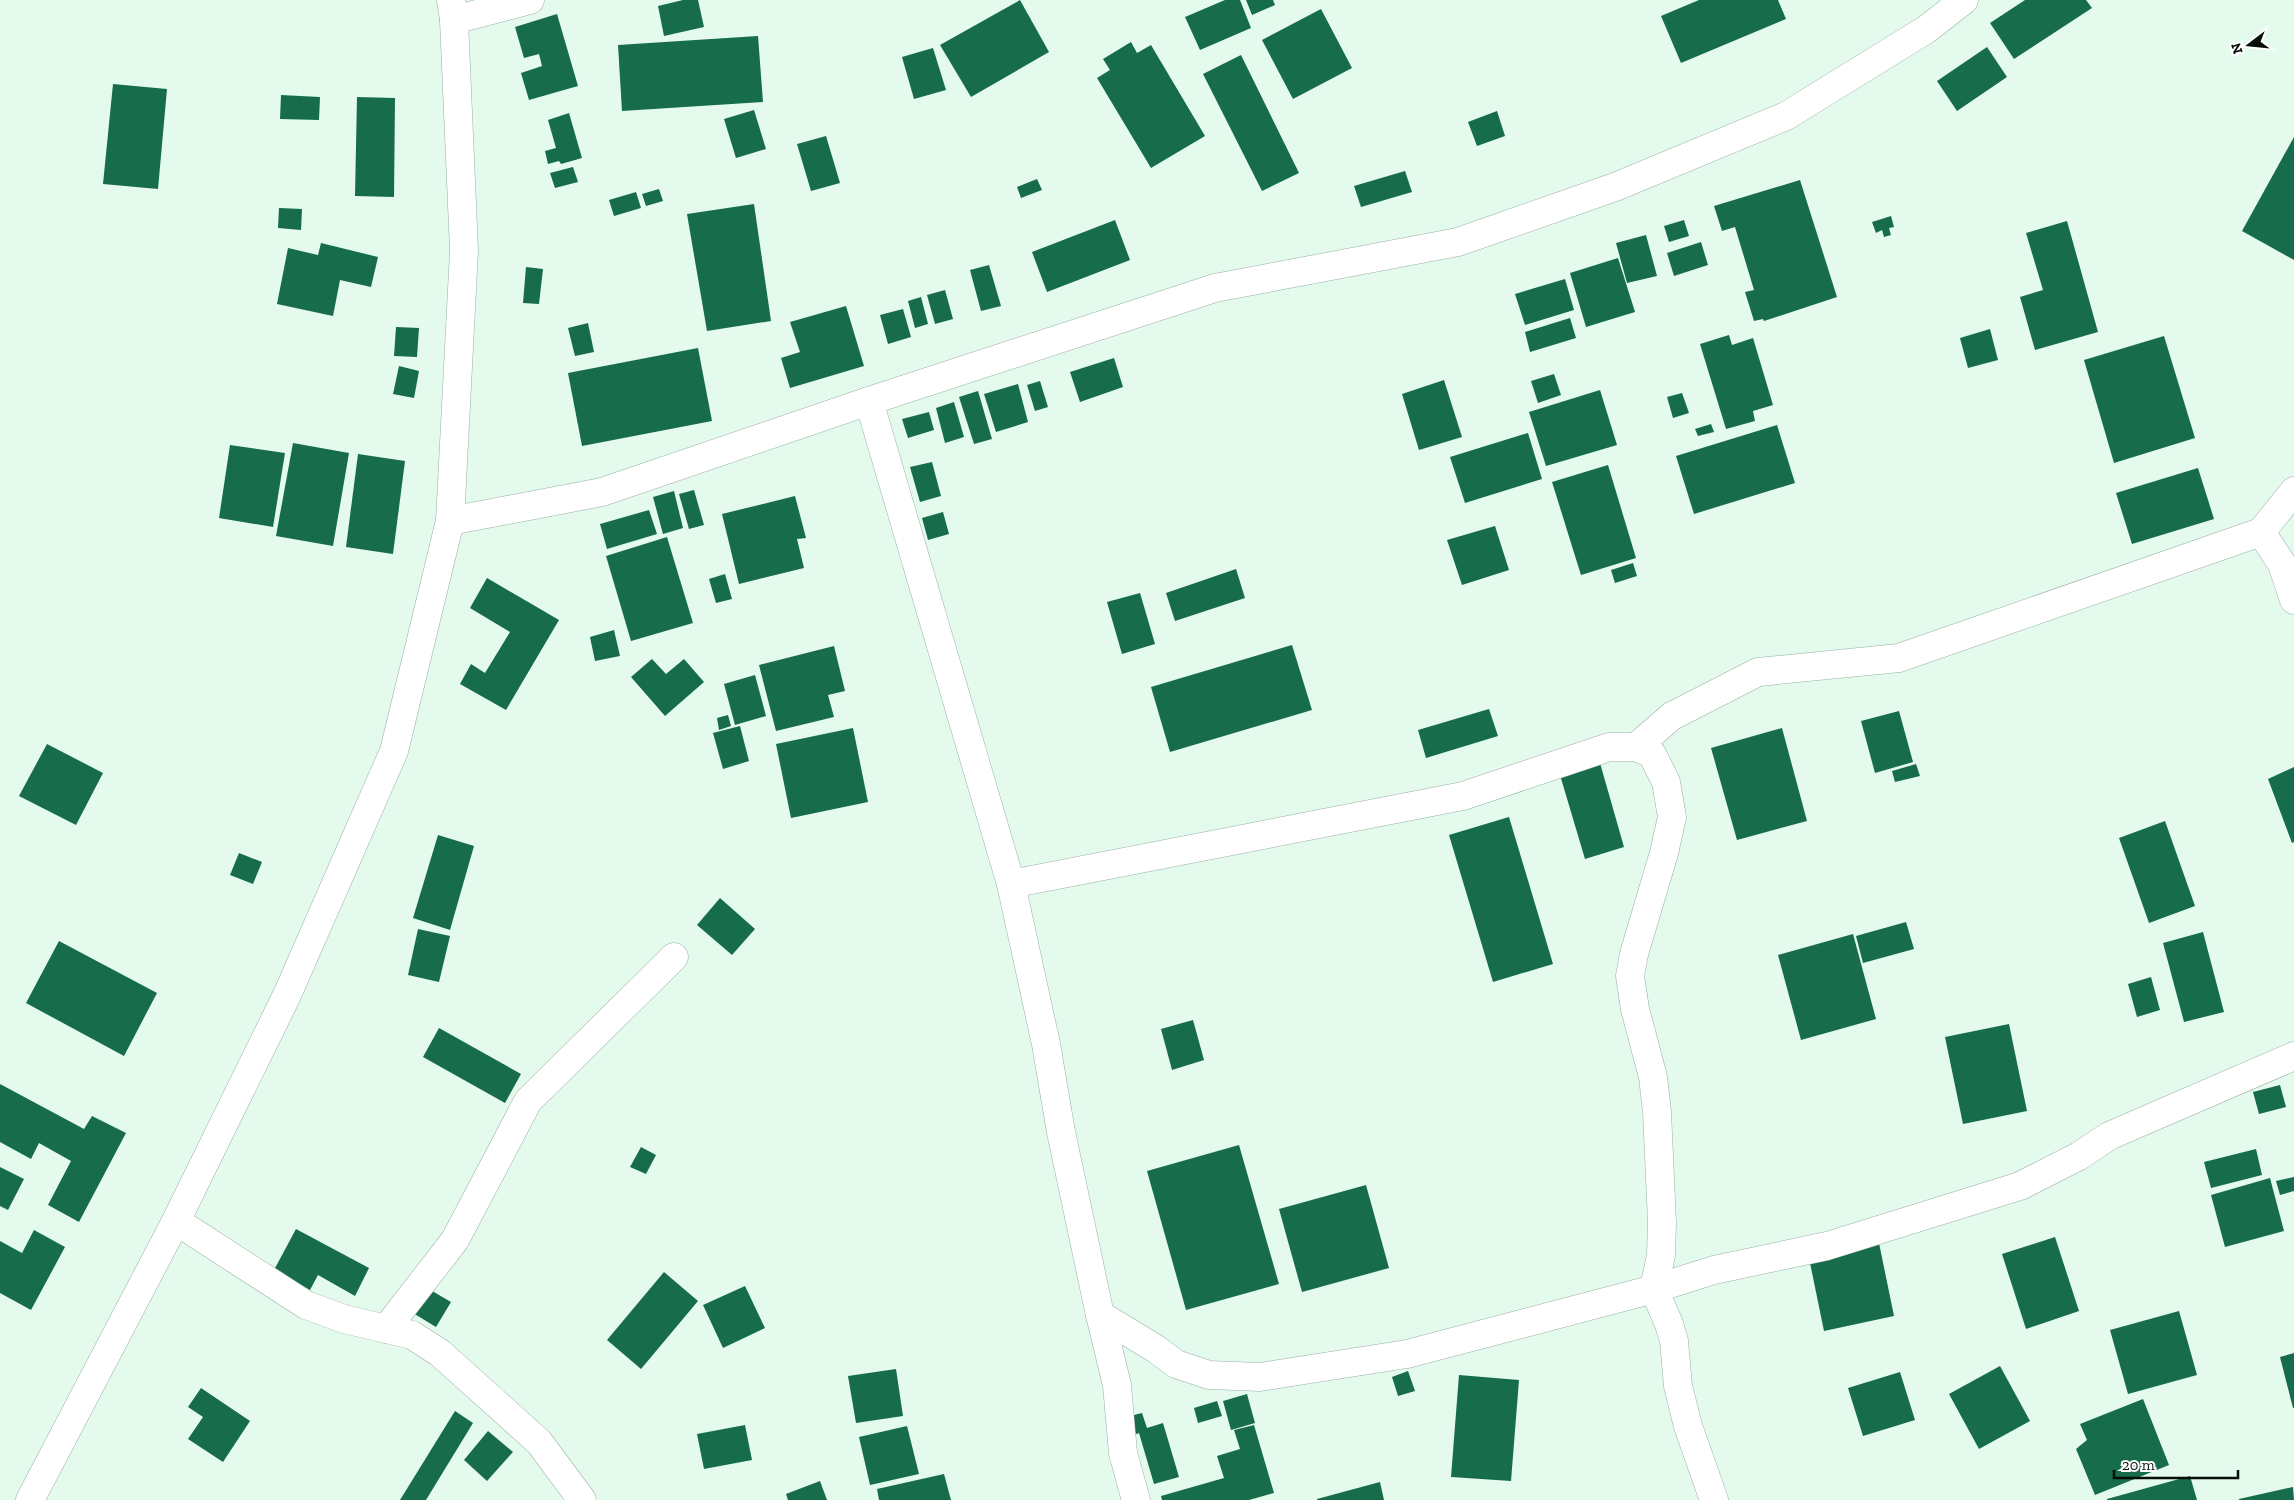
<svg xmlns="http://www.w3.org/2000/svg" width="2294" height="1500" font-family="'Zilla Slab',serif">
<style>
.building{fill:#166c4b}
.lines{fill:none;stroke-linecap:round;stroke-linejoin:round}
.minor-casing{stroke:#9ab0a4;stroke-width:29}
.minor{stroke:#fff;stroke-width:28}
</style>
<rect width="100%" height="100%" fill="#e3faed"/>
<g class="building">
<polygon points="683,0 698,0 704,27 664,36 658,6"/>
<polygon points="1020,0 1049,52 971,97 940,45"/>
<polygon points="1225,0 1240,0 1251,28 1200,50 1185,17"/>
<polygon points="1246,0 1273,0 1275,5 1252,15"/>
<polygon points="1699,0 1778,0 1786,19 1681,63 1661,16"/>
<polygon points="2025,0 2086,0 2092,8 2014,59 1990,23"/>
<polygon points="1321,9 1352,68 1293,99 1262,40"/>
<polygon points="557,14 578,86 529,100 521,73 542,66 539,54 524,58 515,27"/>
<polygon points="758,36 763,102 622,111 618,45"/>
<polygon points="1131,42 1137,53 1151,45 1205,136 1151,168 1097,78 1110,70 1103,59"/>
<polygon points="1987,47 2007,77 1957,111 1937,81"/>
<polygon points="933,48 946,90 914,99 902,57"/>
<polygon points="1241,55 1299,173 1262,191 1203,74"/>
<polygon points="113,84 167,89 158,189 103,184"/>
<polygon points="281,95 320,97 319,120 280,119"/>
<polygon points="357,97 395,98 394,197 355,196"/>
<polygon points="754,110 766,149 736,158 724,119"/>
<polygon points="1497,111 1505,136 1477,146 1468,122"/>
<polygon points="569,113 582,158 561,164 559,161 548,164 545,151 556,148 548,120"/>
<polygon points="826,136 840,183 811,191 797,144"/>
<polygon points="2294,137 2294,260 2242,231"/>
<polygon points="573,167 578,182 555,188 550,173"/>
<polygon points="1405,171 1412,192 1361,207 1354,186"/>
<polygon points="1037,179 1042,190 1021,198 1017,187"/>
<polygon points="1800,180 1837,297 1764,321 1763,319 1754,321 1745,292 1754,290 1735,227 1722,231 1714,206"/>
<polygon points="659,189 663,201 646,206 642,194"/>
<polygon points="636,192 641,208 614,216 609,200"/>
<polygon points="754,204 771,321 707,331 687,214"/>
<polygon points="279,208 302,209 301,230 278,228"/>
<polygon points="1891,216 1894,227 1889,228 1891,235 1884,237 1882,230 1876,233 1872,222"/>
<polygon points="1115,220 1130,260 1047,292 1032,252"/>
<polygon points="1684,220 1689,236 1669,242 1664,226"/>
<polygon points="2067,221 2098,332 2035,350 2020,297 2043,290 2026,233"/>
<polygon points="1646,235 1657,276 1627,283 1616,243"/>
<polygon points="1701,242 1708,265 1674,276 1667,253"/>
<polygon points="321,243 378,257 371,287 340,280 333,316 277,304 288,248 318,255"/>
<polygon points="1618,258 1635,312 1586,327 1570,273"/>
<polygon points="989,265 1001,306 981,311 970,270"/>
<polygon points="526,267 543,269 539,304 523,303"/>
<polygon points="1565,279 1574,310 1525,325 1515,294"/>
<polygon points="945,290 953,319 935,324 927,295"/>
<polygon points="921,297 928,324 915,328 908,301"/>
<polygon points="846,306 864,366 790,388 781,358 800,352 790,322"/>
<polygon points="903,309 911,337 888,344 880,315"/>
<polygon points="1570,318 1576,338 1530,352 1525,332"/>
<polygon points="588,323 594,352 575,356 568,328"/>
<polygon points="396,327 419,328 417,357 394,356"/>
<polygon points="1990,329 1998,360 1968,368 1960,338"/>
<polygon points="1729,335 1732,345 1753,338 1773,405 1753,411 1755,421 1726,429 1700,344"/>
<polygon points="2164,336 2195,438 2114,463 2084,360"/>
<polygon points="698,348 712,421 582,446 568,373"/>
<polygon points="1114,358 1123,387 1080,402 1070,372"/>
<polygon points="399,366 419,371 414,398 393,394"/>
<polygon points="1554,374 1561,395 1538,403 1531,381"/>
<polygon points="1444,380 1462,437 1419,450 1402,394"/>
<polygon points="1040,381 1048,407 1035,411 1027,385"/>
<polygon points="1018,384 1028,422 996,432 984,394"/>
<polygon points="1600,390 1617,445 1546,466 1529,412"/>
<polygon points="978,391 992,439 974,444 959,397"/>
<polygon points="1682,393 1689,413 1673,418 1667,397"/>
<polygon points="954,402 964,437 945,443 936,408"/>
<polygon points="929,412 934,430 908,438 902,419"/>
<polygon points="1711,424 1714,432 1698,436 1695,429"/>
<polygon points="1777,425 1795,483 1694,514 1676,456"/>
<polygon points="1528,433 1542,479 1465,503 1450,457"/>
<polygon points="293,443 349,453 333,546 276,536"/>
<polygon points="230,445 285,453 273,527 219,518"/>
<polygon points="358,454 405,461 393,554 346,547"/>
<polygon points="932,462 941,496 920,502 910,467"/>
<polygon points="1608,465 1636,558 1581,575 1552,482"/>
<polygon points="2198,468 2214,519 2132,544 2116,493"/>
<polygon points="694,490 704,525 689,529 679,494"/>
<polygon points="674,491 683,528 663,534 653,497"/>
<polygon points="795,496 806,538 797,539 804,568 739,584 722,514"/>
<polygon points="649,510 657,534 607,549 600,524"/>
<polygon points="943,512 949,534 928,540 922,518"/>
<polygon points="1495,526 1509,570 1462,585 1447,540"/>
<polygon points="667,537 693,623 631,641 606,556"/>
<polygon points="1633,563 1637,576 1615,583 1611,570"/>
<polygon points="1236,569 1245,598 1175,621 1166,593"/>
<polygon points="725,574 732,599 716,603 709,579"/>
<polygon points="487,578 559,620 506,710 460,684 471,664 485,673 510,632 470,608"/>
<polygon points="1140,593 1155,644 1122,654 1107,602"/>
<polygon points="614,630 620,656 595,661 590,637"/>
<polygon points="1292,645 1312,710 1170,752 1151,687"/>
<polygon points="834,646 845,691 828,695 834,717 776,731 759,665"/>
<polygon points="652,659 666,674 684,659 704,682 665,716 631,677"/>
<polygon points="755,675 766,716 735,725 724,684"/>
<polygon points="1489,709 1498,736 1426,758 1418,730"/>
<polygon points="1899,711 1913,762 1875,773 1861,721"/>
<polygon points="728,715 731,726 719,730 717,718"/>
<polygon points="740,726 749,761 723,769 713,733"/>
<polygon points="853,728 868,802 791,818 776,744"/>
<polygon points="1782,728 1807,821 1737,840 1711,748"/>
<polygon points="47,744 103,773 76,825 19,796"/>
<polygon points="1600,763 1624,847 1585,859 1560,775"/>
<polygon points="1916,764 1920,776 1895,782 1892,771"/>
<polygon points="2294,767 2294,842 2292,843 2268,779"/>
<polygon points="1509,817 1553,964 1493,982 1449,835"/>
<polygon points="2165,821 2195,906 2149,923 2119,838"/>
<polygon points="438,835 474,846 450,930 413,918"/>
<polygon points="239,853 262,862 253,884 230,875"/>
<polygon points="720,898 755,929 732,955 697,925"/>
<polygon points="1906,922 1914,949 1863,963 1856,936"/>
<polygon points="418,929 450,936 439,982 408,975"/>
<polygon points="2203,932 2224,1012 2184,1022 2163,943"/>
<polygon points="1853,934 1876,1019 1801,1040 1778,955"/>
<polygon points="59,941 157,993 124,1056 26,1003"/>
<polygon points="2151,977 2160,1010 2137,1017 2128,984"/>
<polygon points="1193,1020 1204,1060 1172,1070 1161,1029"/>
<polygon points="2009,1024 2027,1111 1963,1124 1945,1037"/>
<polygon points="439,1028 521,1074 505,1103 423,1057"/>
<polygon points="0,1084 84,1129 92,1116 126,1133 79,1222 48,1205 71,1161 39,1143 31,1159 0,1142"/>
<polygon points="2280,1085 2286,1107 2259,1114 2253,1092"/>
<polygon points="1239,1145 1279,1284 1186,1310 1147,1171"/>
<polygon points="641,1147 656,1155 646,1174 630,1167"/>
<polygon points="2256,1149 2262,1175 2211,1188 2204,1162"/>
<polygon points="0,1167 24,1179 8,1210 0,1206"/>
<polygon points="2294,1177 2294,1191 2280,1195 2276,1181"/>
<polygon points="2270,1178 2284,1231 2225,1247 2211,1195"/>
<polygon points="1366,1185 1389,1268 1302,1292 1279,1209"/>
<polygon points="296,1229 369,1268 355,1296 318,1275 310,1290 274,1270"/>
<polygon points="34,1230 65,1247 31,1310 0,1293 0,1241 22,1253"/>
<polygon points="2055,1237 2079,1311 2026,1329 2002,1254"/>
<polygon points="1879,1243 1894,1316 1824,1331 1809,1258"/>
<polygon points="664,1272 698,1301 641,1369 607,1340"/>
<polygon points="745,1286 765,1328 723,1348 703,1305"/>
<polygon points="427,1288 451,1302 436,1327 413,1313"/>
<polygon points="2179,1311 2197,1375 2128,1394 2110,1330"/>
<polygon points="2294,1353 2294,1408 2293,1408 2280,1357"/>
<polygon points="2000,1366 2030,1421 1979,1449 1949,1394"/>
<polygon points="896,1369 903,1416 856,1423 848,1376"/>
<polygon points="1408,1371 1415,1391 1398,1396 1392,1377"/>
<polygon points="1900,1372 1915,1420 1863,1436 1848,1388"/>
<polygon points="1459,1375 1519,1380 1511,1481 1451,1477"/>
<polygon points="201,1388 250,1421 223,1462 188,1439 203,1417 188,1407"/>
<polygon points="1247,1394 1255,1423 1231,1430 1223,1401"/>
<polygon points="2143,1399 2169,1465 2095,1495 2076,1449 2087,1440 2080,1424"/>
<polygon points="1217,1401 1222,1416 1198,1423 1194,1408"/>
<polygon points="455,1411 473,1423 426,1500 400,1500"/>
<polygon points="1142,1413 1147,1428 1163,1423 1179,1477 1154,1484 1139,1433 1134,1435 1130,1416"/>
<polygon points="745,1425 752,1460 704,1469 697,1434"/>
<polygon points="1254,1425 1274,1493 1249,1500 1162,1500 1161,1496 1224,1478 1217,1456 1240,1449 1234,1430"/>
<polygon points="907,1426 919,1474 870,1485 859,1437"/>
<polygon points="488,1431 513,1452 487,1481 464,1460"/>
<polygon points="944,1474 951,1500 879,1500 877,1489"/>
<polygon points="2190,1476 2197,1500 2107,1500 2107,1499"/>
<polygon points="820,1481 827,1500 788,1500 786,1494"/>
<polygon points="1380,1482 1384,1500 1317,1500 1317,1499"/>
<polygon points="2293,1487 2294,1500 2239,1500 2239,1499"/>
</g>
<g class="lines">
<g class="minor-casing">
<g id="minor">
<polyline points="454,20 530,0"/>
<polyline points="869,401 1011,884 1046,1044 1061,1132 1100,1315 1117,1385 1123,1453 1136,1500"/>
<polyline points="450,521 602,492 869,401 1215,288 1458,242 1615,187 1786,116 1927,29 1964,0"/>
<polyline points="2261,532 2282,564 2294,600"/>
<polyline points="1636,747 1672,716 1758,672 1899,658 2261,532 2294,491"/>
<polyline points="1011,884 1463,796 1609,747 1636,747 1652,754 1666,782 1672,817 1664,853 1634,954 1630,976 1635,1009 1653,1077 1657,1112 1662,1222 1661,1255 1654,1289 1669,1324 1674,1341 1678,1386 1688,1426 1714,1500"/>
<polyline points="176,1221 306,1305 344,1319 412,1335 440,1353 539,1442 582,1500"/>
<polyline points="1100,1315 1156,1349 1176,1364 1209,1375 1260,1377 1407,1354 1654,1289 1714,1270 1827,1246 2020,1186 2079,1156 2109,1136 2294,1056"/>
<polyline points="386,1329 455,1240 528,1101 674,957"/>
<polyline points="30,1500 176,1221 287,995 394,751 450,521 464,251 454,20 451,0"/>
</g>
</g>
<use href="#minor" class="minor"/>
</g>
<g transform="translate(2249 45) rotate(254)" stroke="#ffffff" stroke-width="4" paint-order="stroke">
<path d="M0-4L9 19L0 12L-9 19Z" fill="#070e0a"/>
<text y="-8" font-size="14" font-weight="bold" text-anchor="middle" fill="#070e0a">N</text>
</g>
<path d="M2114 1470v8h124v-8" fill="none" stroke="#070e0a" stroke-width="2.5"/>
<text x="2122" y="1470" font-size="15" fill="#070e0a" stroke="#ffffff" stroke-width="4" paint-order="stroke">20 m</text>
</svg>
